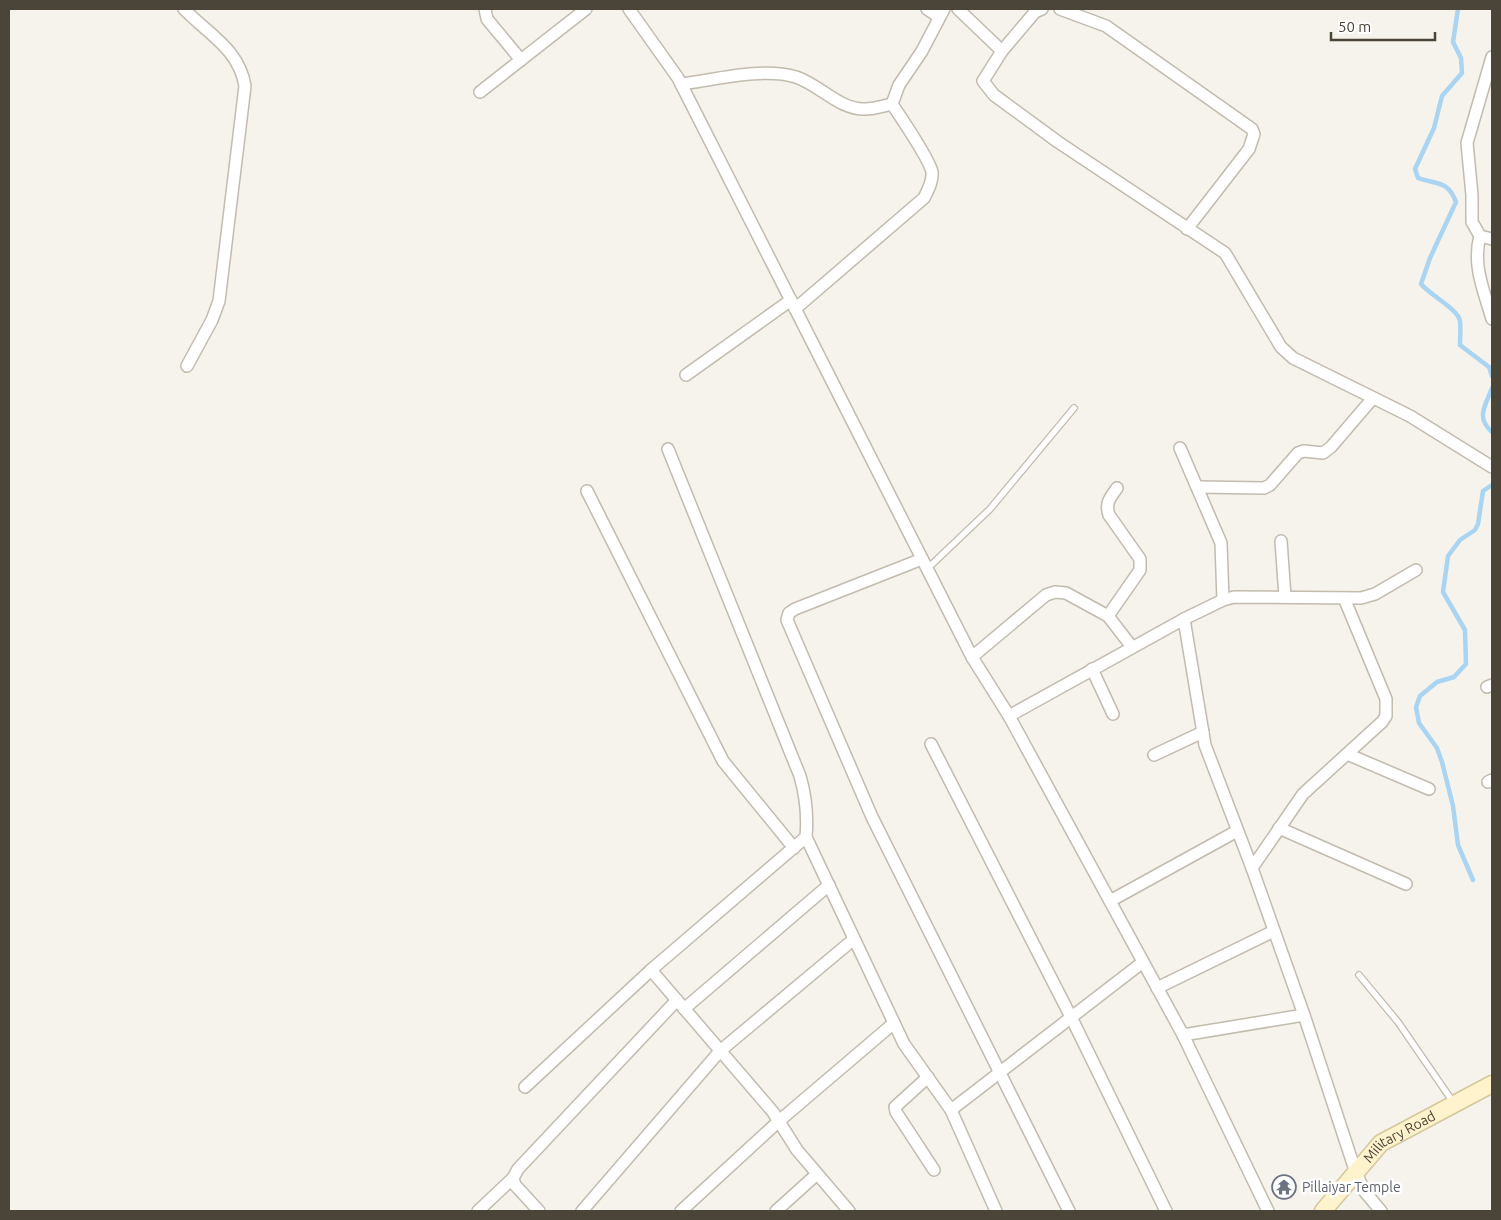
<svg xmlns="http://www.w3.org/2000/svg" width="1501" height="1220" font-family="Ubuntu,sans-serif">
<style>
.lines{fill:none;stroke-linecap:round;stroke-linejoin:round}
.stream{stroke:#a9d4f2;stroke-width:4.5}
.service-casing{stroke:#c2bbae;stroke-width:8}
.minor-casing{stroke:#c2bbae;stroke-width:14}
.secondary-casing{stroke:#d6c79b;stroke-width:19}
.service{stroke:#fff;stroke-width:5.5}
.minor{stroke:#fff;stroke-width:11}
.secondary{stroke:#fff3cd;stroke-width:16}
.labels{text-anchor:middle;dominant-baseline:central;stroke-width:5;stroke-linejoin:round;paint-order:stroke}
.street-label{font-size:14px;fill:#4b4439;stroke:#fff}
.worship-label{font-size:14px;fill:#5b616d;stroke:#fff;text-anchor:start}
</style>
<rect width="100%" height="100%" fill="#f6f3ec"/>
<g class="lines">
<g class="stream">
<path d="M1458,9L1453,42L1461,58L1462,73L1442,96L1434,128L1415,169L1418,178C1437,185 1448,180 1456,202L1430,258L1421,284C1430,295 1458,309 1460,321C1461,328 1460,337 1460,345L1489,367L1492,376"/>
<path d="M1492,388C1486,405 1475,417 1492,432"/>
<polyline points="1473,880 1458,845 1453,806 1442,762 1437,748 1419,723 1416,707 1420,696 1437,682 1454,677 1466,664 1465,630 1443,592 1448,556 1460,540 1475,530 1478,524 1483,491 1492,485"/>
</g>
<g class="service-casing">
<g id="service">
<polyline points="927,569 990,509 1074,408"/>
<polyline points="1359,975 1398,1022 1453,1102"/>
</g>
</g>
<g class="minor-casing">
<g id="minor">
<path d="M184,9C208,34 239,49 245,86L219,301L212,320L187,366"/>
<polyline points="485,9 487,19 521,60"/>
<polyline points="629,9 678,78 972,657 1009,716 1183,1035 1268,1211"/>
<polyline points="927,9 939,17"/>
<polyline points="958,9 1002,51"/>
<polyline points="1042,9 1035,12 1002,51 983,81 994,95 1058,142 1225,253 1281,347 1293,358 1410,416 1492,467"/>
<polyline points="1060,9 1106,26 1252,129 1254,134 1249,149 1187,229"/>
<polyline points="1492,57 1467,143 1472,195 1472,222 1480,236 1492,239"/>
<path d="M681,84C715,80 762,67 796,77C820,85 840,110 865,109C874,109 883,106 892,104"/>
<polyline points="480,92 586,9"/>
<path d="M1480,236C1472,265 1484,291 1492,319"/>
<path d="M795,309L924,198C928,190 933,181 932,172C930,160 900,116 892,104L899,85L922,51L944,9"/>
<polyline points="686,375 791,300"/>
<polyline points="1180,448 1221,543 1223,600"/>
<path d="M668,449L800,776C806,797 808,815 806,837L651,970L773,1112L797,1150L849,1211"/>
<polyline points="1197,487 1264,488 1270,485 1298,453 1304,451 1323,453 1331,447 1373,398"/>
<polyline points="587,491 723,761 794,848"/>
<polyline points="1281,541 1285,597"/>
<polyline points="922,559 795,609 789,613 787,620 872,817 1069,1211"/>
<path d="M1108,616L1140,570V559L1109,515C1105,503 1110,498 1117,488"/>
<polyline points="1184,619 1223,600 1234,597 1361,598 1375,594 1416,570"/>
<polyline points="972,657 1046,595 1055,592 1066,593 1108,616 1132,647"/>
<polyline points="1092,669 1113,714"/>
<polyline points="1487,687 1492,685"/>
<polyline points="1009,716 1184,619 1205,745 1252,868 1304,1015 1356,1173 1365,1192 1381,1211"/>
<polyline points="931,744 1071,1017 1166,1211"/>
<polyline points="1347,754 1429,789"/>
<polyline points="1154,755 1203,732"/>
<polyline points="1488,782 1492,780"/>
<polyline points="1279,828 1406,884"/>
<polyline points="806,837 904,1044 951,1110 1143,962"/>
<polyline points="1252,868 1303,794 1382,722 1386,716 1386,699 1344,598"/>
<polyline points="1110,901 1237,831"/>
<polyline points="1157,988 1274,931"/>
<polyline points="684,1009 829,885"/>
<polyline points="1183,1035 1304,1015"/>
<polyline points="928,1077 895,1107 896,1112 934,1170"/>
<polyline points="525,1087 651,970"/>
<polyline points="951,1110 996,1211"/>
<polyline points="478,1211 513,1178"/>
<polyline points="539,1211 515,1185 513,1178 518,1169 677,1000"/>
<polyline points="582,1211 720,1051 854,939"/>
<polyline points="681,1211 779,1121 894,1023"/>
<polyline points="776,1211 817,1174"/>
</g>
</g>
<g class="secondary-casing">
<g id="secondary">
<path id="s1" d="M1323,1211L1381,1143L1492,1084"/>
</g>
</g>
<use href="#service" class="service"/>
<use href="#minor" class="minor"/>
<use href="#secondary" class="secondary"/>
</g>
<defs>
<g id="temple-ring" transform="scale(1.25)"><circle r="9.5" fill="#fff" stroke="#6b7280" stroke-width="1.5"/><path d="M0-6L5-2H3V0L6.5 2.5H4V6H1.5V3h-3V6H-4V2.5H-6.5L-3 0V-2H-5Z" fill="#6b7280"/></g>
</defs>
<g fill-rule="evenodd">
<use href="#temple-ring" x="1284" y="1187"/>
</g>
<g class="labels">
<g class="street-label">
<text stroke="none"><textPath href="#s1" startOffset="108">Military Road</textPath></text>
</g>
<g class="worship-label">
<text x="1302" y="1187">Pillaiyar Temple</text>
</g>
</g>
<rect width="1501" height="1220" fill="none" stroke="#4b4439" stroke-width="20"/>
<path d="M1331 32v8h104v-8" fill="none" stroke="#4b4439" stroke-width="2.5"/>
<text x="1338" y="32" font-size="15" fill="#4b4439" stroke="#ffffff" stroke-width="4" paint-order="stroke">50 m</text>
</svg>
